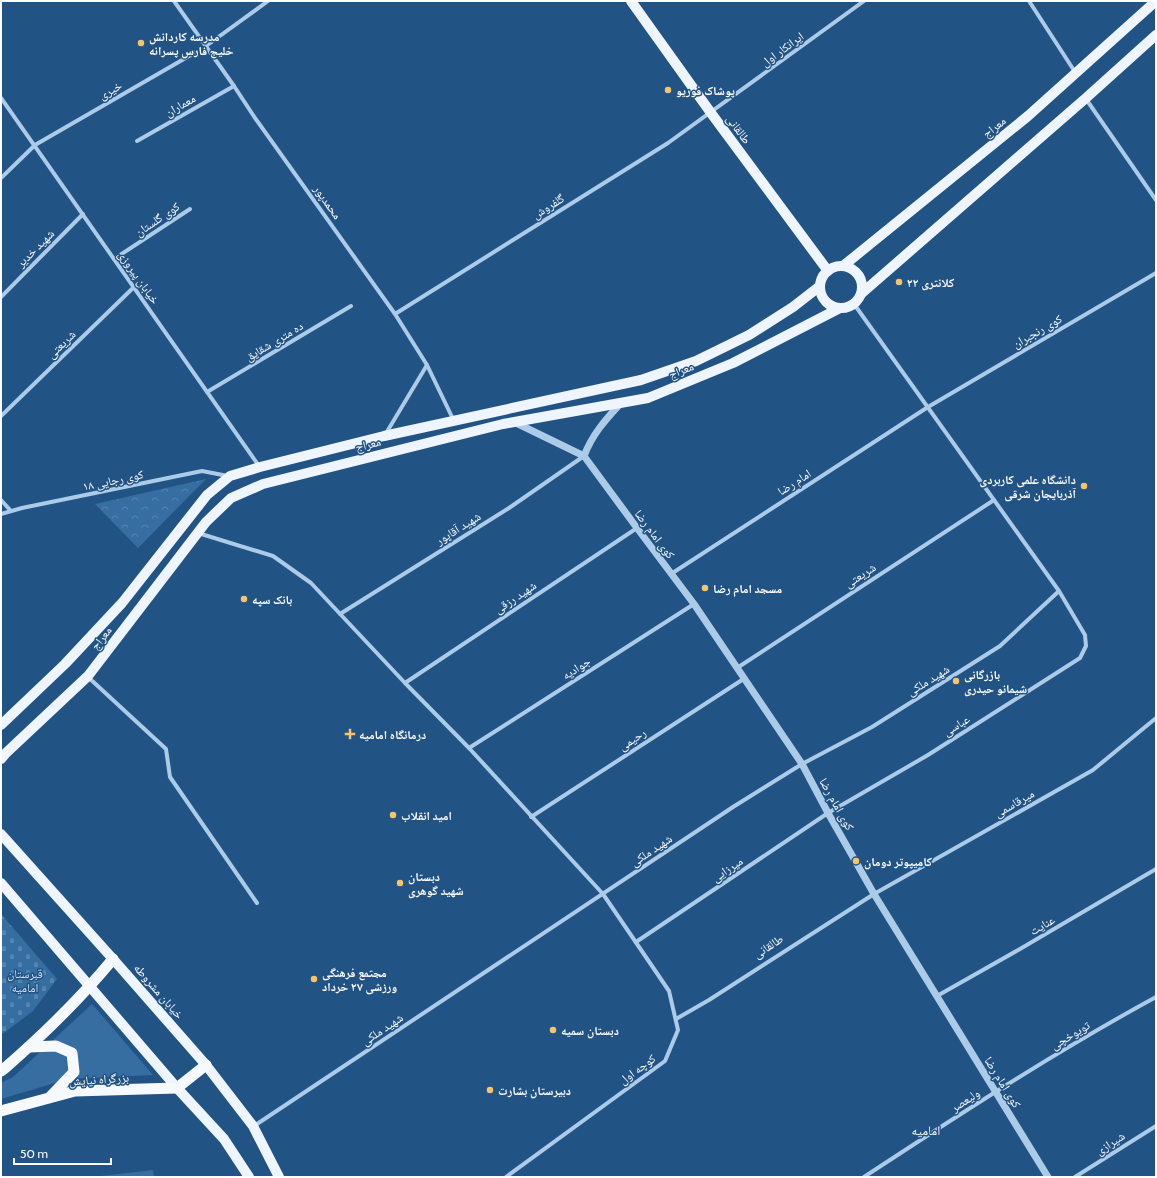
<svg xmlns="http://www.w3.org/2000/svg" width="1157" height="1178" font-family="Cabin,'Noto Naskh Arabic',sans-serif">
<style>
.grass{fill:#366ea2}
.cemetery{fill:url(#cemetery-stones)}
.park{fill:url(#park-crowns)}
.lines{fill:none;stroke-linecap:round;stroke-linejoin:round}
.minor{stroke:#abcbe9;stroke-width:4}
.tertiary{stroke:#abcbe9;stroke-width:7}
.primary{stroke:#eef5fe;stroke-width:10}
.trunk{stroke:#f6fafe;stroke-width:11}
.poi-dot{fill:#f5c56c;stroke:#225385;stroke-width:1.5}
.labels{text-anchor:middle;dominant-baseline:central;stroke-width:3;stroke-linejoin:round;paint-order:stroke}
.poi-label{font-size:12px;font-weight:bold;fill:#fff;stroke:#225385;text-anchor:start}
.street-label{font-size:12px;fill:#fff;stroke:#225385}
.park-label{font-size:12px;fill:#cfe4f7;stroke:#225385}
.neighbourhood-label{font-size:13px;fill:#fff;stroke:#225385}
</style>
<defs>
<pattern id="cemetery-stones" width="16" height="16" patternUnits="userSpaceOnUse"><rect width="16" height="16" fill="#366ea2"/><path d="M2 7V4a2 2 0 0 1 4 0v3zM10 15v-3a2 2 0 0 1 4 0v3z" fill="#5484b0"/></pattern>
<pattern id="park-crowns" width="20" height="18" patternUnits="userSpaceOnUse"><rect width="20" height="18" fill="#366ea2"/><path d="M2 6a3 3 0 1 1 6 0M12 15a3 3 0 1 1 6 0" fill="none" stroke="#5484b0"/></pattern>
</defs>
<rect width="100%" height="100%" fill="#225385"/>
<g class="grass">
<polygon points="92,1004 153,1075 68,1079 1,1099 1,1083 13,1077"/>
<polygon points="153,1170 154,1177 92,1177"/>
</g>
<polygon class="cemetery" points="1,914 57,979 33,1011 1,1035"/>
<polygon class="park" points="206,479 138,548 95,504"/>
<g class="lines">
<g class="minor">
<polyline points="174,1 234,86 255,118 395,314 427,365 453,419"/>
<polyline points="1029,1 1075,72"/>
<polyline points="206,46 268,1"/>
<polyline points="1,98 259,466"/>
<polyline points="1086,99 1156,200"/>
<polyline points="137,141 234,86"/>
<polyline points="1,178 35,145 196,52"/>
<polyline points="114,259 190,209"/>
<polyline points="1,297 83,214"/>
<polyline points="395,314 668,143 864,1"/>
<polyline points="207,392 351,306"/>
<polyline points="1,416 134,287"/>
<polyline points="385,435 427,365"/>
<polyline points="1,500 11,511"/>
<polyline points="1,514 22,508 202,471 228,476"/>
<polyline points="198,533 273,556 311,583 405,683 469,748 603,894 669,991 678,1030 665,1061 506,1177"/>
<polyline points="671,574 928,407 1156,273"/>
<polyline points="340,614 509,508 584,456"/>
<polyline points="737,668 994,500"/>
<polyline points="88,677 166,749 170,777 257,903"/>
<polyline points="405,683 637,528"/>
<polyline points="469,748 694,604"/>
<polyline points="531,817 745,678"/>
<polyline points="636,942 828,813 928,755 1080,658 1086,646 1085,635 1059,591 854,304"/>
<polyline points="937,996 1020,949 1156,869"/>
<polyline points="676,1019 709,1000 874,894 1093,770 1156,718"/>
<polyline points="254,1126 733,807 802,764 872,727 1000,646 1059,591"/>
<path d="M864,1177C960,1114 1055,1052 1156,997"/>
<polyline points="1075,1177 1156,1126"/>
</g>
<g class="tertiary">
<polyline points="514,422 584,456 637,528 694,604 802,764 828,813 874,894 1048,1177"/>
<path d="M584,456C592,435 605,420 621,403"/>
</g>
<g class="primary">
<polyline points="631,1 711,113 828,271"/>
<polyline points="843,266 1028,116 1156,1"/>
<circle cx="841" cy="287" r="21"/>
<polyline points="862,293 1086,98 1156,35"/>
<polyline points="1,725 65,664 122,603 207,495 230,476 260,467 384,436 641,380 696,361 749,335 793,307 820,286"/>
<polyline points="1,759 6,753 88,676 206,522 231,498 263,484 503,424 648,398 733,363 840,308"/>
<polyline points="1,834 113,959 206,1065 253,1126 279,1177"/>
<polyline points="1,883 177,1088 224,1139 249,1177"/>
</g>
<g class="trunk">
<polyline points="29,1047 56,1046 72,1053 74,1072 50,1097"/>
<path d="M1,1071L5,1068C44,1034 80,999 113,959"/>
<polyline points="1,1111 75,1091 177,1088 206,1065"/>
</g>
</g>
<g class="poi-dot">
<circle cx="141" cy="43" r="4"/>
<circle cx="668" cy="90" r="4"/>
<circle cx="899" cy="282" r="4"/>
<circle cx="1084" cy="486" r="4"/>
<circle cx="705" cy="588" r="4"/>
<circle cx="244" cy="599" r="4"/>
<circle cx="956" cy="681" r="4"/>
<path d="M348 728h4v4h4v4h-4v4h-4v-4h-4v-4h4z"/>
<circle cx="393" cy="815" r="4"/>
<circle cx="856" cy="861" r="4"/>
<circle cx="400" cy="883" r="4"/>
<circle cx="314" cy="979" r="4"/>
<circle cx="553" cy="1030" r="4"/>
<circle cx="490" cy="1090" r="4"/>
</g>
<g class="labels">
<g class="poi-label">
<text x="149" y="36">مدرسه کاردانش<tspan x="149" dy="14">خلیج فارس پسرانه</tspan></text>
<text x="676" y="90">پوشاک فوریو</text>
<text x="907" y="282">کلانتری ٢٢</text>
<text x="1076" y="479" text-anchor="end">دانشگاه علمی کاربردی<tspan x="1076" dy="14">آذربایجان شرقی</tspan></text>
<text x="713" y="588">مسجد امام رضا</text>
<text x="252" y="599">بانک سپه</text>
<text x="964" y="674">بازرگانی<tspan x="964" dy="14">شیمانو حیدری</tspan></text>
<text x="359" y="734">درمانگاه امامیه</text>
<text x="401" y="815">امید انقلاب</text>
<text x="864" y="861">کامیپوتر دومان</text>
<text x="408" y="876">دبستان<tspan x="408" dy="14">شهید گوهری</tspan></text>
<text x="322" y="972">مجتمع فرهنگی<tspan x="322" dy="14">ورزشی ۲۷ خرداد</tspan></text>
<text x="561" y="1030">دبستان سمیه</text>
<text x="498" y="1090">دبیرستان بشارت</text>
</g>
<g class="street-label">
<text transform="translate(782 49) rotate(-36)">ایرانکار اول</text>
<text transform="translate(110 90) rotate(-30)">خیری</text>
<text transform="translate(180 105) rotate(-30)">معماران</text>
<text transform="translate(994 127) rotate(-39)">معراج</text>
<text transform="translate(739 129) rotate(54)">طالقانی</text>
<text transform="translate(328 202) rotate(55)">محمدپور</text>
<text transform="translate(548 206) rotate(-32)">گلفروش</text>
<text transform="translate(157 219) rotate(-34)">کوی گلستان</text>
<text transform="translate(35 248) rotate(-45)">شهید خدیر</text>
<text transform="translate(139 277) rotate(55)">خیابان پیروزی</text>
<text transform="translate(1037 331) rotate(-30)">کوی رنجبران</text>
<text transform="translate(274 341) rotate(-31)">ده متری شقایق</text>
<text transform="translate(61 344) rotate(-44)">شریعتی</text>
<text transform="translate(681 370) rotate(-22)">معراج</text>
<text transform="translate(368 444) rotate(-14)">معراج</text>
<text transform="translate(113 480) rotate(-12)">کوی رجایی ۱۸</text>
<text transform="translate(794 482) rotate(-33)">امام رضا</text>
<text transform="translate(458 528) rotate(-32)">شهید آقاپور</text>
<text transform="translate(655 534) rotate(53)">کوی امام رضا</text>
<text transform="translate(860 575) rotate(-33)">شریعتی</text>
<text transform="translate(515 597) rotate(-34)">شهید رزقی</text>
<text transform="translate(101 638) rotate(-53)">معراج</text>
<text transform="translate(576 668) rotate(-33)">جوادیه</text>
<text transform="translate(928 680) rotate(-32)">شهید ملکی</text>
<text transform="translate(956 725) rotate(-32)">عباسی</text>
<text transform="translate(632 739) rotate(-33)">رحیمی</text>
<text transform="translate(1014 803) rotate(-30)">میرقاسمی</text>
<text transform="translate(837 804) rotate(61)">کوی امام رضا</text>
<text transform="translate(651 850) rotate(-34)">شهید ملکی</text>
<text transform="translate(727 869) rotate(-34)">میرزایی</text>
<text transform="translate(1042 925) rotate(-30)">عنایت</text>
<text transform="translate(768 946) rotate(-33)">طالقانی</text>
<text transform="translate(159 991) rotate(49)">خیابان مشروطه</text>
<text transform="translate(382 1029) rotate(-34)">شهید ملکی</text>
<text transform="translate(1070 1035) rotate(-31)">تویوخچی</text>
<text transform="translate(637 1069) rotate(-36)">کوچه اول</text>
<text transform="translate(99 1079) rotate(-4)">بزرگراه نیایش</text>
<text transform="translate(1003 1082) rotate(58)">کوی امام رضا</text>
<text transform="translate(965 1100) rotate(-33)">ولیعصر</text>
<text transform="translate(1110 1143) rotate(-33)">شیرازی</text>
</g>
<g class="park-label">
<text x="25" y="973">قبرستان<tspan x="25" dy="14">امامیه</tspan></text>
</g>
<g class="neighbourhood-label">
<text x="926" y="1130">امامیه</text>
</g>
</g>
<rect width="1157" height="1178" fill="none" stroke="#ffffff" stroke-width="4"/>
<path d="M14 1158v6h97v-6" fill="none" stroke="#ffffff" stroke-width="2"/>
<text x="20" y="1158" font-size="12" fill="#ffffff" stroke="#225385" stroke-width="3" paint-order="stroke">50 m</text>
</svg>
